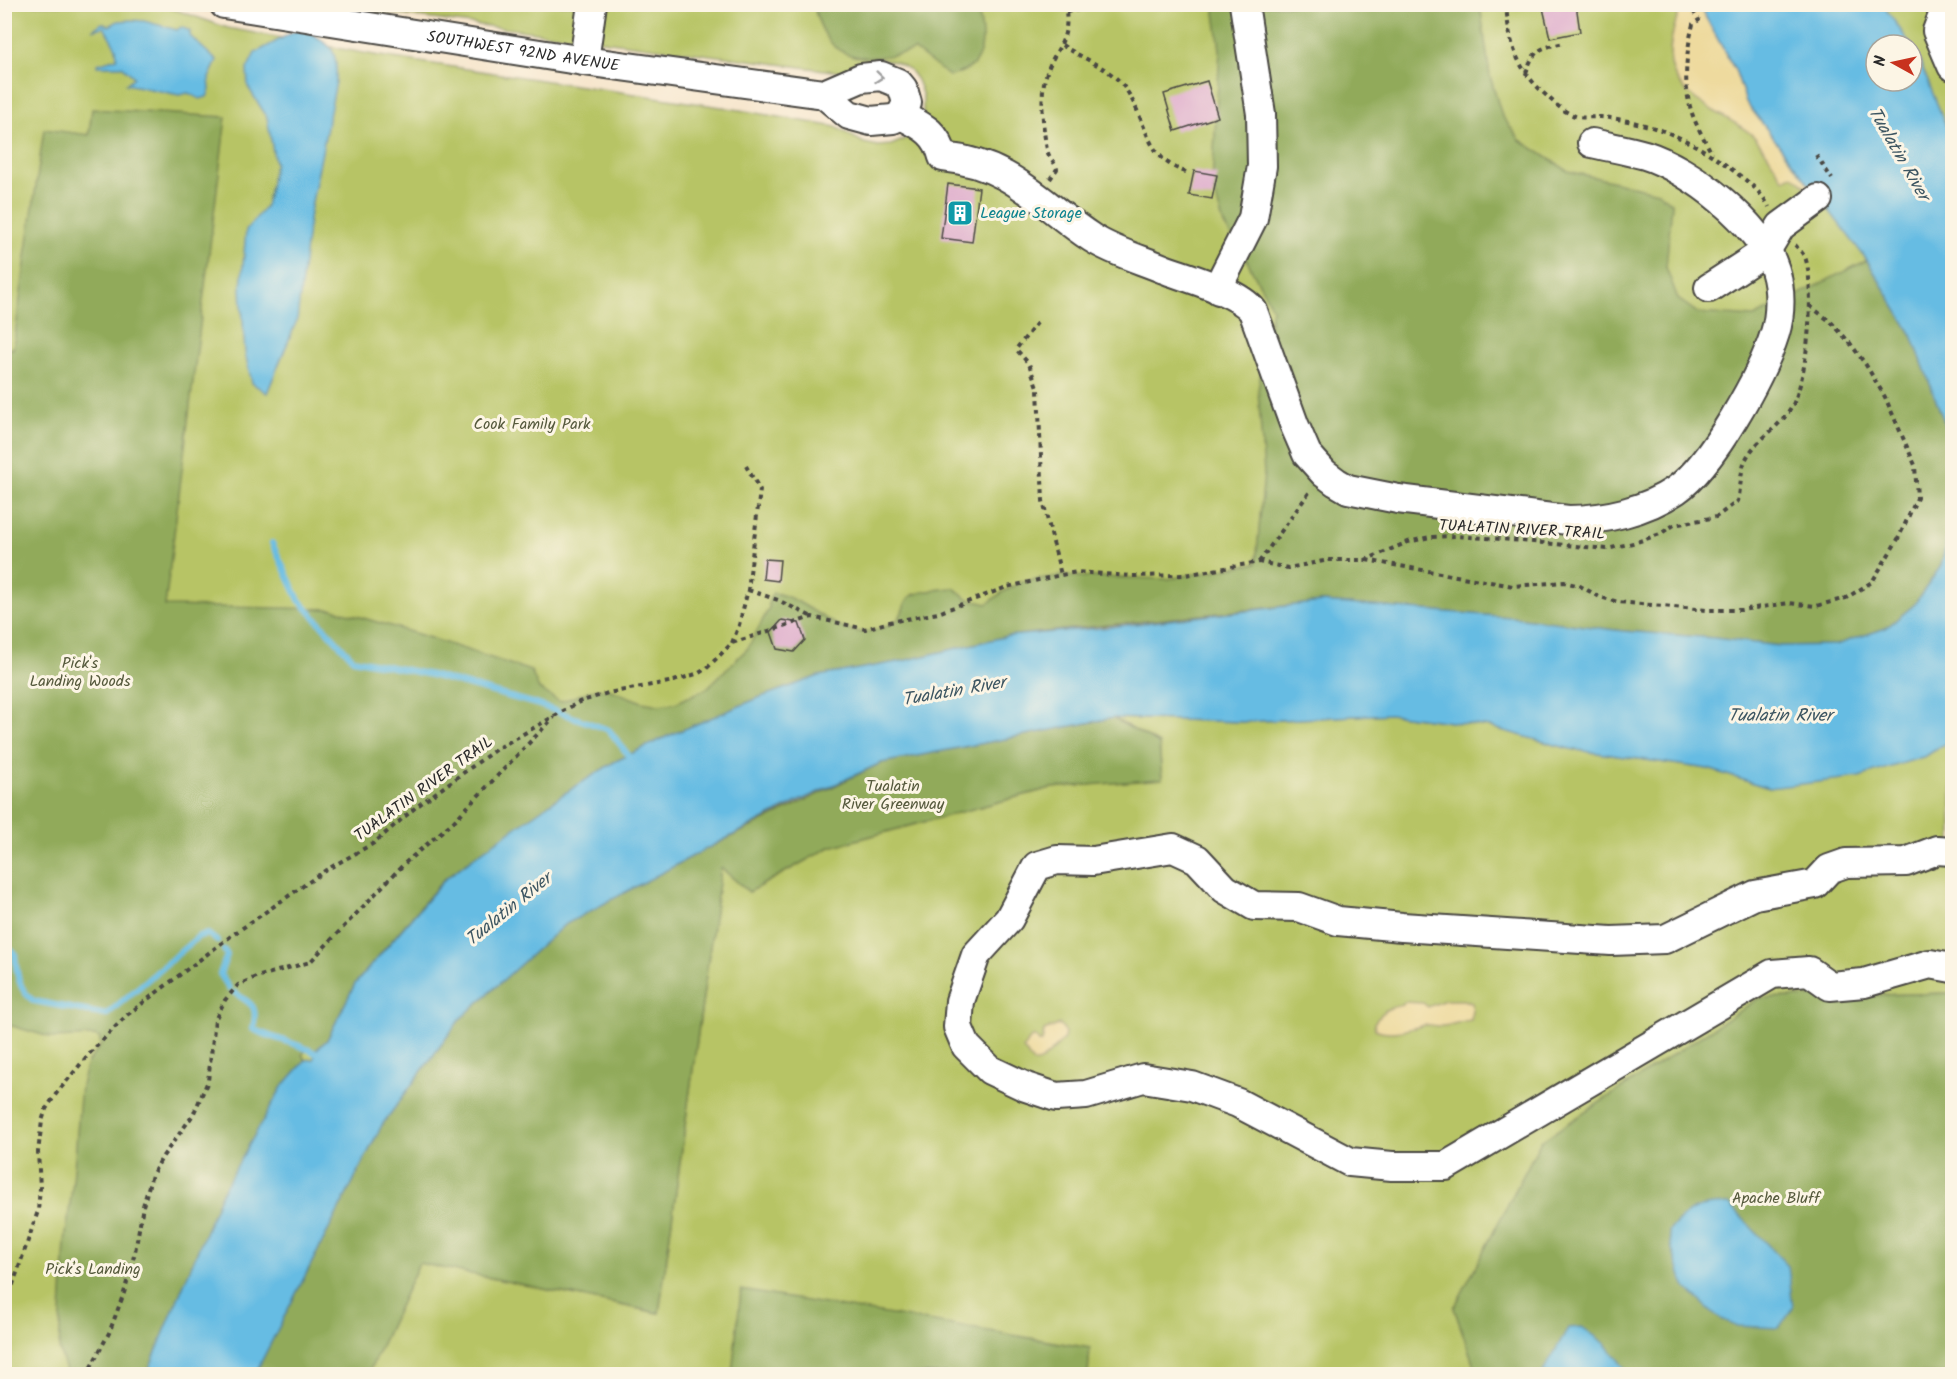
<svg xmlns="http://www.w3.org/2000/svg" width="1957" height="1379" font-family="Kalam,sans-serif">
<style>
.green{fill:#b7c465;stroke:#717848;stroke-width:1.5}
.forest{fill:#91aa5a;stroke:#5e6a42;stroke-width:1.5}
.sand{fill:#eeda9e;stroke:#8c8264;stroke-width:1.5}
.water{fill:#66bce3;stroke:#487487;stroke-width:1.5}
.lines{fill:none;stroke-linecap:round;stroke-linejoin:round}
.stream{stroke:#66bce3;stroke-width:6}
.building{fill:#deaccc}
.minor-casing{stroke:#494743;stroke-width:32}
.path{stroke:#494743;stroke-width:4;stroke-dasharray:4.5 4.5;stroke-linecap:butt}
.minor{stroke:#fff;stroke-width:28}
.oneway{stroke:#a0a0a0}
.labels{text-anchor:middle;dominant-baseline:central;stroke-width:6;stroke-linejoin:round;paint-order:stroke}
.street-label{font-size:16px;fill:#2b2b2b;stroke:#fcf5e5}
.culture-label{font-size:16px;fill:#0d838f;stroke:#fcf5e5;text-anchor:start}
.park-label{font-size:16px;fill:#55593c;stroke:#fcf5e5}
.water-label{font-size:18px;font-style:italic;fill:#3d5662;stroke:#fcf5e5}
</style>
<rect width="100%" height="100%" fill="#fcf5e5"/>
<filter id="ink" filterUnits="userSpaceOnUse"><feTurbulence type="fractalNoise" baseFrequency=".0167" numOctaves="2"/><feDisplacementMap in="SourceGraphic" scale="12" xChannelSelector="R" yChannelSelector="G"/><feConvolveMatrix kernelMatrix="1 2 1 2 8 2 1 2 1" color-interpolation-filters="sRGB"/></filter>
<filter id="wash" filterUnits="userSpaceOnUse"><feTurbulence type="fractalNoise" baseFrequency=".008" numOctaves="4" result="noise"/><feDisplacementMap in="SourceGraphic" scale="24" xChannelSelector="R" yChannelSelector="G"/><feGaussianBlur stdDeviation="1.35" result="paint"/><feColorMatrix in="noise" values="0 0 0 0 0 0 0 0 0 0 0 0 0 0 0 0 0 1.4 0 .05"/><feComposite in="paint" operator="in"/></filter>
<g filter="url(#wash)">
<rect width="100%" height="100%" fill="#f6e4ca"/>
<g class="green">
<polygon points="5,5 162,5 228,28 380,56 728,108 836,127 864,143 878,146 891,145 903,140 914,130 923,113 923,96 917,80 909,69 895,62 879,59 867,61 850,71 840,72 325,5 1699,5 1867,260 1912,335 1952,454 1952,516 1914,605 1884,631 1836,645 1780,646 1622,631 1522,618 1322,602 1008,636 668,736 614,762 562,795 445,879 315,1054 314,1059 306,1060 282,1087 221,1194 147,1374 5,1374 5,584 165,606 92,109 89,135 13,349 5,348"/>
<polygon points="1883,5 1952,5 1952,140 1917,55"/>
<polygon points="1390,714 1490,727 1570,749 1708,769 1769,788 1926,756 1952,739 1952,993 1759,998 1454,1307 1477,1374 368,1374 419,1263 659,1313 721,867 749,892 830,847 1051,788 1162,778 1159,744 1113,718 1243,722"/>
</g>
<g class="forest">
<path d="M815,5H976C982,23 987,47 974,64C969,71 956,74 949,76L915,50C882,58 841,68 823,31C819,22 814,14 815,5Z"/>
<path d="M1214,5H1480L1490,76L1502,116L1520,140L1568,171L1658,192L1672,204L1666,267L1678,299L1698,313L1754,317L1867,260L1912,335L1943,419L1952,454V488L1945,497L1947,508L1952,512L1951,527L1941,566L1914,605L1886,628L1836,645L1780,646L1714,638L1622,631L1522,618L1322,602L1008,636L903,661L819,676L761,697L668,736L614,762L562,795L477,855L444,879L355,984L327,1040L316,1050H306L302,1055L306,1060L282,1087L221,1195L147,1374H67L59,1349L65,1242L73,1181L81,1085L87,1063L101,1045L99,1037L95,1036L53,1038L5,1024L4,348L13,349L44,129L89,135L92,109L226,117L165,606L333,609L421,635L531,671L539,689L560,702L596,689H608L642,702L659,705L675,703L706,689L748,648L769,608V600L773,593C803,596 834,634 865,632C876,631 891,626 899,618C904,611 904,599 913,595C925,590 942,589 954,588L968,599L987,604L1003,592L1024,581L1060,576L1168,579L1256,563L1264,473L1258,390L1272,308L1245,257L1224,225L1212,184L1220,50Z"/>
<polygon points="1113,718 1159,744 1162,779 1051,788 830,847 749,892 721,868 659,1313 419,1263 368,1374 255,1374 382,1125 460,1019 564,925 704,850 881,763"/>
<polygon points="1952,993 1952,1374 1477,1374 1454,1308 1541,1141 1759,998"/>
<polygon points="741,1290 1090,1348 1088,1374 732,1374"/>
</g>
<g class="sand">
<path d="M1677,5H1699L1736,72L1746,102L1814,190L1811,193L1801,182L1792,175L1783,179C1775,167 1767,151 1757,140C1748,129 1731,121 1719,114C1667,85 1661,63 1680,9Z"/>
<path d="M1445,1000H1463L1472,1003L1473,1011L1471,1020C1461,1021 1452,1025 1443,1026C1437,1027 1430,1024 1425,1025C1409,1029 1390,1036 1375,1029L1374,1023C1385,1009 1386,1008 1403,1005L1404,1002L1423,1003L1428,1007Z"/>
<path d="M1060,1024C1070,1035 1063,1041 1054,1049C1047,1055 1044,1061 1033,1063L1023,1048L1032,1037H1036L1039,1042H1042L1044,1031Z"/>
</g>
<g class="water">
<polygon points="1699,5 1883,5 1911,45 1876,45 1876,81 1912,81 1912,47 1917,55 1952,140 1952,454 1943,419 1912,335 1867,260 1746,102 1736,72"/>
<polygon points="131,20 144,21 177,30 181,27 190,31 190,36 217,61 209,78 210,90 207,97 200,99 188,93 179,95 126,84 134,77 122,66 97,66 97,64 117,58 116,48 104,27 92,30 102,23 109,26 118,21"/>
<path d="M306,30C333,47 338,48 336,82L310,212L297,320L267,393L252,383L245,353L241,289L246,230L266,206L275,163L267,117L248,87L247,69L255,53L295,31Z"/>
<polygon points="1952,516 1952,739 1926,756 1859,777 1769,788 1708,769 1570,749 1490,727 1390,714 1243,722 1113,718 881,763 797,802 704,850 564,925 460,1019 382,1125 255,1374 147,1374 221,1194 282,1087 306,1060 314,1059 315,1054 309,1050 316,1050 327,1040 355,984 445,879 477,855 562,795 614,762 668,736 761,697 819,676 903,661 1008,636 1101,628 1322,602 1522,618 1623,631 1714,638 1780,646 1836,645 1886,628 1914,605 1941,566"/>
<path d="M1729,1204L1788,1266L1793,1307L1779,1328L1738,1326L1719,1318L1684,1286L1671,1246L1669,1231C1691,1206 1697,1206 1729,1204Z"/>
<polygon points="1582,1327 1606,1344 1629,1374 1542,1374 1568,1328"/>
</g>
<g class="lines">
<g class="stream">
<polyline points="272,543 299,600 353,659 431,675 536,704 609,730 632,760"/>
<path d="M4,948L15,953C16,970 18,991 34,1001L106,1015L199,936L208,934L217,941"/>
<polyline points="224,950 227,955 220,974 229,988"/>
<path d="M235,993C253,1005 258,1005 253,1029C274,1040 297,1042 317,1054"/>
</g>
</g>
<g id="blocks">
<g class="building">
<polygon points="1558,4 1576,4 1580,32 1550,38 1543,8"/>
<polygon points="1207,81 1218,117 1175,131 1164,94"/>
<polygon points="1194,171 1217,175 1212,199 1189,195"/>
<polygon points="948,184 979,188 972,242 941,238"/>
<polygon points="765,559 780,560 778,581 763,579"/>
<polygon points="782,620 799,623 805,640 794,652 777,649 771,632"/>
</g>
</g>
</g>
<g filter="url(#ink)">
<use href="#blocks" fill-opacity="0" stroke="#494743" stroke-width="1.5"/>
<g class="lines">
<g class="minor-casing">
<g id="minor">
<path id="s1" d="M224,4L584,61L824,94L861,78L881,76L898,83L903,89L907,103L901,115L893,119L871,121L849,115L824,94"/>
<polyline points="1947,4 1937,31 1952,66"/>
<polyline points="584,61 592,4"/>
<path d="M901,115C922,126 937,132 943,157C1012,164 1039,203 1092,238C1114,252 1140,259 1164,269C1188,278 1239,292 1253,311L1294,424L1307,454L1324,473L1336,482L1348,489L1398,499L1568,520C1605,520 1645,511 1676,490C1712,465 1762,375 1775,333C1781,314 1781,289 1775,270C1761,224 1690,169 1645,155C1628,150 1609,147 1592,143"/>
<polyline points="1709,288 1766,251 1781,226 1818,199"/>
<polyline points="1219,290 1224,275 1253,218 1262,166 1261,114 1244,4"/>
<polyline points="1952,851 1937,850 1906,862 1846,863 1829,869 1815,884 1755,895 1665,939 1611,941 1402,927 1338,921 1299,907 1254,906 1225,889 1197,859 1173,848 1093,861 1057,860 1037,866 1009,919 976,955 960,1001 958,1027 966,1046 990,1070 1026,1087 1056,1097 1086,1095 1143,1078 1192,1086 1238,1103 1350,1162 1392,1166 1446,1166 1772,974 1809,971 1830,986 1864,983 1930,964 1952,968"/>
</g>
</g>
<g class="path">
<path d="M1506,4C1509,45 1517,70 1548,97C1556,105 1567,114 1578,117C1585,118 1593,117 1601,117C1614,118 1629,121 1641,124C1672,132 1702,147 1727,166C1742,177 1761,190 1769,207"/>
<path d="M1693,11L1699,20L1693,24C1686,54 1682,86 1693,116C1698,129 1706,142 1712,154"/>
<polyline points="1066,12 1079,10 1088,4"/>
<path d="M1062,45C1081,58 1106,66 1121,83C1149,117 1141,159 1189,173"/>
<path d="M1526,73C1534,48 1541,48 1564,43"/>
<polyline points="1816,155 1832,179"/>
<path d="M1050,179L1057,169C1055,162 1050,159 1048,153C1043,136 1040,96 1045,79C1053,47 1072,44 1065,4"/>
<polyline points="1037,323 1016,349 1029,364 1038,390 1043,501 1061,575"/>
<polyline points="1366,560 1513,586 1564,582 1580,586 1600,597 1618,602 1707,610 1741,610 1789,603 1816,606 1846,598 1872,582 1898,539 1917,498 1915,465 1885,397 1866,365 1850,343 1831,322 1810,306"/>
<polyline points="1259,562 1311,490"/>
<polyline points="748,590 778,600 812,617"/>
<polyline points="732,643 739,625 748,590 760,490 746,466"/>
<path d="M4,1311L38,1211L40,1188L38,1152L42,1121L46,1109L56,1094L88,1055L127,1015L231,936L326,870L374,843L416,807L495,750L579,702L608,693L674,681L699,673L707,668L732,643L812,617L865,629L890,622L938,613L1007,587L1061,575L1077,572L1131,576L1185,575L1259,562L1288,568L1329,560H1365L1408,542L1430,537L1455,536L1501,539L1607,549L1637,542L1660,534L1674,525L1716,517L1738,501C1741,489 1740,472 1745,461C1754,441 1775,431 1788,413C1808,387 1815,291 1806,260C1804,254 1799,249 1795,245"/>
<polyline points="84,1374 91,1367 109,1333 124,1293 135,1252 143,1206 152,1175 163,1156 193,1115 208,1081 215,1020 225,1000 238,985 256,977 310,962 405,863 454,821 554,717"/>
</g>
<use href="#minor" class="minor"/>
</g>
<defs><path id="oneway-chevron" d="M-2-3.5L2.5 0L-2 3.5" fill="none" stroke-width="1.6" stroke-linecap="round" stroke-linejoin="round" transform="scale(1.5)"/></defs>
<use class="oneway" href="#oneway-chevron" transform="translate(879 77) rotate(6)"/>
</g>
<defs>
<g id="building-square" transform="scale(1.35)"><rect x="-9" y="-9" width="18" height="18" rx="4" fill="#0f9aa8" stroke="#fcf5e5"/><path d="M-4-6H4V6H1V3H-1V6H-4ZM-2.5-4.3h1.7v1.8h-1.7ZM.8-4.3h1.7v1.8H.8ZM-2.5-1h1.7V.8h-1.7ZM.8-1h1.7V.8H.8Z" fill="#fff"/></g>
</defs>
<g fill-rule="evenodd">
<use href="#building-square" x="960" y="213"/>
</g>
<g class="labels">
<g class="street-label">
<text stroke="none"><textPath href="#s1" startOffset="303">SOUTHWEST 92ND AVENUE</textPath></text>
<text transform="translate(1522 530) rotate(3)">TUALATIN RIVER TRAIL</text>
<text transform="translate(424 789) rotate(-36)">TUALATIN RIVER TRAIL</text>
</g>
<g class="culture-label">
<text x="980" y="213">League Storage</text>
</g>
<g class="park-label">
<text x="532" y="424">Cook Family Park</text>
<text x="80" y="663">Pick's<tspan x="80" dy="18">Landing Woods</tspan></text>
<text x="893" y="786">Tualatin<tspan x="893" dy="18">River Greenway</tspan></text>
<text x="1776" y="1198">Apache Bluff</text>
<text x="93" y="1269">Pick's Landing</text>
</g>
<g class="water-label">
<text transform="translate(1898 154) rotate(60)">Tualatin River</text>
<text transform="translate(954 692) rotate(-10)">Tualatin River</text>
<text x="1780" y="716">Tualatin River</text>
<text transform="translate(509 910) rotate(-39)">Tualatin River</text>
</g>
</g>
<rect width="1957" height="1379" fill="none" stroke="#fcf5e5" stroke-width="24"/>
<g transform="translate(1894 63) rotate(278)"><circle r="28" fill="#fcf5e5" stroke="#a8a49b" stroke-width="1.5"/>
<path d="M0-4.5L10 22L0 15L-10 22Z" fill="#c8321e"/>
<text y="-9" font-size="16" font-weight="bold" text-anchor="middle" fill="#2b2b2b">N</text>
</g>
</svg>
